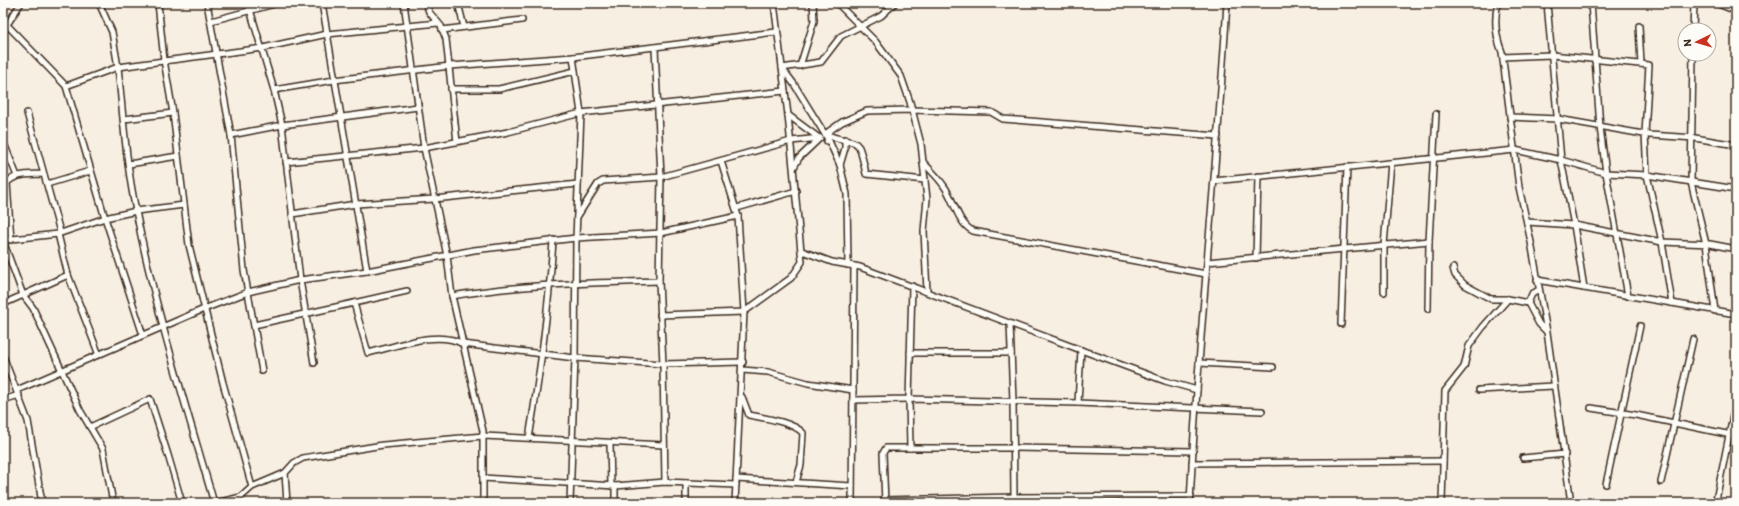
<svg xmlns="http://www.w3.org/2000/svg" width="1739" height="506" font-family="Itim,sans-serif">
<style>
.lines{fill:none;stroke-linecap:round;stroke-linejoin:round}
.street-casing{stroke:#3b2a1e;stroke-width:8}
.street{stroke:#fdfcf7;stroke-width:5}
</style>
<rect width="100%" height="100%" fill="#f8efe3"/>
<filter id="ink" filterUnits="userSpaceOnUse"><feTurbulence type="fractalNoise" baseFrequency=".025" numOctaves="2"/><feDisplacementMap in="SourceGraphic" scale="8" xChannelSelector="R" yChannelSelector="G"/><feConvolveMatrix kernelMatrix="1 2 1 2 8 2 1 2 1" color-interpolation-filters="sRGB"/></filter>
<g filter="url(#ink)">
<g class="lines">
<g class="street-casing">
<g id="street">
<polyline points="158,3 164,60 173,113 189,245 223,383 252,487"/>
<polyline points="207,3 231,135 244,270 262,371"/>
<polyline points="248,3 274,90 282,125 300,280 314,363"/>
<polyline points="322,3 367,271"/>
<polyline points="404,3 424,148 447,256 452,296 483,431 483,503"/>
<polyline points="426,3 429,12 441,26 446,39 457,142"/>
<polyline points="458,3 464,27"/>
<polyline points="837,3 875,41 901,76 910,102 921,144 927,199 924,231 927,291"/>
<path d="M1498,3C1494,19 1496,37 1502,52L1519,187L1531,242L1547,332L1571,503"/>
<polyline points="1547,3 1561,160 1574,225 1584,288"/>
<polyline points="1591,3 1600,127 1606,173 1628,296"/>
<polyline points="1716,3 1736,11"/>
<polyline points="3,17 7,25 66,86 118,67 112,32 99,3"/>
<polyline points="211,21 278,3"/>
<polyline points="1639,26 1641,64"/>
<polyline points="442,30 522,20"/>
<polyline points="1693,30 1694,3"/>
<polyline points="3,31 21,3"/>
<polyline points="655,48 661,177 659,281 663,364 665,482"/>
<polyline points="1693,54 1691,182 1706,244 1715,311"/>
<polyline points="1503,57 1552,55 1649,65 1645,134 1647,175 1662,242 1672,303"/>
<polyline points="800,66 814,21 813,3"/>
<polyline points="66,86 105,218 143,335"/>
<polyline points="451,89 499,89 575,71"/>
<polyline points="274,90 334,80 450,66 573,57 776,32"/>
<polyline points="27,113 60,232"/>
<polyline points="788,115 819,138"/>
<polyline points="1510,117 1558,119 1649,135 1695,138 1736,145"/>
<polyline points="124,119 173,113"/>
<polyline points="825,134 842,122 867,111 912,110 991,112 1003,119 1218,136"/>
<path d="M825,134C860,148 857,131 866,174L925,180"/>
<polyline points="231,135 282,125 418,107"/>
<polyline points="3,141 17,176"/>
<polyline points="827,141 829,141 840,165 847,194 848,265"/>
<polyline points="829,141 794,84 782,68 821,62 841,36 881,16 895,3"/>
<polyline points="721,161 738,216 744,312 735,503"/>
<polyline points="286,162 424,148 508,132 581,113 785,91"/>
<path d="M923,162C930,170 938,177 944,186C954,199 957,223 973,231L1206,274"/>
<polyline points="129,164 178,156"/>
<polyline points="840,165 845,148 845,139"/>
<polyline points="794,167 799,158 820,138"/>
<polyline points="1214,181 1515,150 1561,160 1606,173 1647,175 1736,189"/>
<polyline points="47,184 90,171"/>
<polyline points="737,208 796,191"/>
<polyline points="292,214 356,204 434,199 578,184"/>
<polyline points="577,217 598,184 603,181 661,177 791,141 820,138"/>
<polyline points="1527,222 1574,225 1662,242 1710,244 1736,249"/>
<polyline points="58,234 68,275 99,355"/>
<polyline points="3,240 58,234 105,218 136,211 184,205"/>
<path d="M11,240L7,183C15,173 31,175 43,174"/>
<polyline points="3,241 23,295 33,308 80,410 103,449 113,503"/>
<polyline points="802,251 832,262 860,267 1081,350 1165,381 1197,390"/>
<polyline points="1256,258 1258,176"/>
<polyline points="1207,262 1429,241"/>
<polyline points="1453,268 1455,275 1465,285 1491,299 1508,299 1528,303 1532,294 1539,290"/>
<polyline points="1537,280 1736,314"/>
<polyline points="1384,292 1384,245 1391,163"/>
<path d="M452,296C520,284 590,283 659,281"/>
<polyline points="354,303 407,291"/>
<polyline points="1528,303 1539,324 1546,331"/>
<polyline points="3,304 68,275"/>
<polyline points="1428,309 1429,241 1436,114"/>
<polyline points="660,315 744,312 791,278 802,262 788,115 774,3"/>
<polyline points="1010,324 1013,401 1014,497 1191,496"/>
<polyline points="1341,324 1347,167"/>
<path d="M254,325L354,303L368,353C396,347 437,329 463,344L575,358L663,364L743,362"/>
<polyline points="910,353 1011,353"/>
<polyline points="3,356 28,421 42,503"/>
<polyline points="1199,363 1273,367"/>
<polyline points="742,370 768,372 808,383 853,390"/>
<polyline points="17,390 204,309 248,292 300,280 367,271 474,250 576,238 661,233 738,216"/>
<polyline points="1479,390 1554,386"/>
<path d="M742,397L749,415C764,418 793,422 803,433L801,465L796,482"/>
<polyline points="3,400 19,395"/>
<polyline points="853,400 909,399 912,286"/>
<polyline points="1078,403 1081,350"/>
<polyline points="1591,408 1636,415 1736,436"/>
<polyline points="90,427 150,399 168,455 182,503"/>
<path d="M529,438C540,373 549,307 553,240"/>
<polyline points="610,443 611,486"/>
<polyline points="910,448 909,399 1078,403 1262,411"/>
<polyline points="1523,458 1565,454"/>
<polyline points="1192,463 1443,461"/>
<polyline points="285,473 287,503"/>
<polyline points="483,478 615,486 665,482 736,485"/>
<polyline points="736,479 852,486"/>
<polyline points="1661,482 1693,339"/>
<polyline points="686,483 686,503"/>
<polyline points="1606,484 1640,326"/>
<polyline points="615,486 615,503"/>
<polyline points="884,500 1014,497 1014,503"/>
<polyline points="1716,500 1736,401"/>
<path d="M214,503C186,406 155,310 136,211C126,164 123,115 118,67L263,48L327,34L438,23"/>
<polyline points="216,503 241,497 252,487 285,473 294,463 303,458 383,445 483,436 664,445"/>
<polyline points="570,503 575,358 576,238 581,113 573,57"/>
<polyline points="852,503 854,266"/>
<polyline points="885,503 883,453 886,448 1014,448 1193,451"/>
<path d="M1190,503C1198,336 1217,170 1227,3"/>
<polyline points="1442,503 1445,391 1464,367 1469,346 1483,327 1508,299"/>
</g>
</g>
<use href="#street" class="street"/>
</g>
</g>
<rect width="1739" height="506" fill="none" stroke="#fdfcf7" stroke-width="16"/>
<rect x="8" y="8" width="1723" height="490" fill="none" stroke="#3b2a1e" stroke-width="1.5" filter="url(#ink)"/>
<g transform="translate(1697 42) rotate(265)"><circle r="19" fill="#fdfcf7" stroke="#afa8a0"/>
<path d="M0-3L7 15L0 10L-7 15Z" fill="#c8321e"/>
<text y="-6" font-size="11" font-weight="bold" text-anchor="middle" fill="#3b2a1e">N</text>
</g>
</svg>
